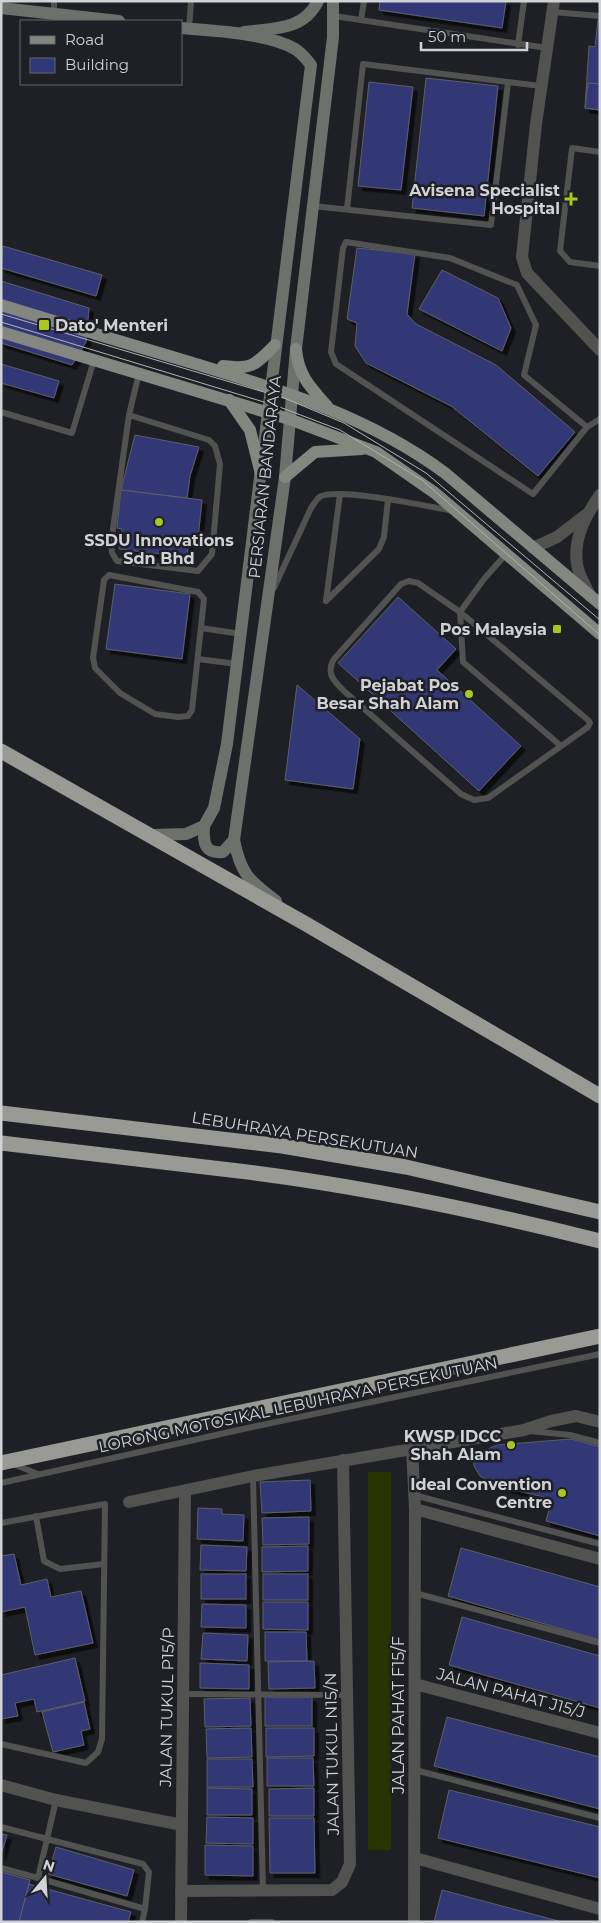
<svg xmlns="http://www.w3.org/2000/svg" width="601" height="1923" font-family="Montserrat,sans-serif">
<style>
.grass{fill:#293403}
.building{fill:#303776;stroke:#5d5f66;filter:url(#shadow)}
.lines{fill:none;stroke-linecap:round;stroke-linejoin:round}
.lane{stroke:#525350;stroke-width:6}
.street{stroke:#525350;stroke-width:12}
.secondary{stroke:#6e706b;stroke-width:12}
.primary{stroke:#848680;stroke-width:12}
.highway{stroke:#989a93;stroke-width:15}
.tram{stroke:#b1b2b6;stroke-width:1}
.poi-dot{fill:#a6c821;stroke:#1e2026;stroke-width:2}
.labels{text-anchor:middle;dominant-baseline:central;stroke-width:5;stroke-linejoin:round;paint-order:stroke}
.poi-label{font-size:16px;font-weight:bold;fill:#d1d2d6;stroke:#1e2026;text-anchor:end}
.street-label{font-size:16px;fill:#d1d2d6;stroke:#1e2026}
</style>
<defs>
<filter id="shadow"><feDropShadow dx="4.5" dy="4.5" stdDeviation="0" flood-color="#0009"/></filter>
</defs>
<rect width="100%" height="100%" fill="#1e2026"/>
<rect class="grass" x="368" y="1472" width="23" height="378"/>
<g class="building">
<polygon points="380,1 506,1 502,28 379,10"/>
<polygon points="598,20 600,20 600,110 585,108 589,46 595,47"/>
<polygon points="426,78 498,86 484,216 412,208"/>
<polygon points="369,82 413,87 401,190 358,186"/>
<polygon points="588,83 600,84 600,110 585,108"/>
<polygon points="3,246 102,275 96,296 1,268"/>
<polygon points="357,248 415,254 407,314 416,324 496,365 575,432 538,476 451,406 366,363 355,346 357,323 347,319"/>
<polygon points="442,270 498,298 511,328 502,351 419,309"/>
<polygon points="1,281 89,308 86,342 72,365 1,343"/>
<polygon points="1,364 59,381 54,398 1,383"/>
<polygon points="135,435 199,447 190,476 187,498 121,490"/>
<polygon points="121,490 202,500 198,538 189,537 187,557 119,549 122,529 117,528"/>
<polygon points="115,584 190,594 182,659 106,649"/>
<polygon points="398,597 456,649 437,670 521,746 479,791 338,663"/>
<polygon points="297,685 360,739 353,789 285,780"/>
<polygon points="571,1439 600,1447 600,1536 546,1521 552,1499 497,1486 480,1476 474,1466 473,1460 477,1454 497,1445"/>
<polygon points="310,1480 311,1511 262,1513 260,1482"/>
<polygon points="198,1508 222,1509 222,1514 244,1515 243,1541 197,1539"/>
<polygon points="309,1517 309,1544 263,1545 262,1518"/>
<polygon points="201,1545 247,1547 246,1571 200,1570"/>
<polygon points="308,1546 308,1571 262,1572 262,1547"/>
<polygon points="461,1548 600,1587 600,1640 448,1596"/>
<polygon points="14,1554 21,1585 47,1579 51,1597 81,1591 93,1643 35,1655 25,1607 1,1612 1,1556"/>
<rect x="201" y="1574" width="45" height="25"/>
<rect x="263" y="1574" width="45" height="26"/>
<polygon points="263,1602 308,1602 308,1630 263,1629"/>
<polygon points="202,1604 246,1605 246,1628 201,1627"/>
<polygon points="462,1617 600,1656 600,1708 449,1665"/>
<polygon points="265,1632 306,1632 307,1661 265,1661"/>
<polygon points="203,1633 248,1635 247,1661 201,1659"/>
<polygon points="75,1658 85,1701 37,1712 34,1699 15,1703 18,1716 1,1719 1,1675"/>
<polygon points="314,1661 315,1688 269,1689 268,1662"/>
<polygon points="200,1663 249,1665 249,1689 200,1688"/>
<rect x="265" y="1697" width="47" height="29"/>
<polygon points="250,1698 251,1726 205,1727 204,1699"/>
<polygon points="84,1702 90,1729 81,1731 84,1745 53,1752 42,1712"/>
<polygon points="447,1717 600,1757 600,1809 434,1766"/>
<polygon points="251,1728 252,1757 207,1758 206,1729"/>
<polygon points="266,1728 314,1728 314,1756 266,1757"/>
<polygon points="267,1758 313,1758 314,1786 267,1786"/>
<polygon points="207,1759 252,1759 253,1787 207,1787"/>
<polygon points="207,1788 252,1789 252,1815 207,1815"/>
<polygon points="314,1788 314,1816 269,1816 269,1789"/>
<polygon points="449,1790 600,1827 600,1878 438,1838"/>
<polygon points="207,1817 253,1818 253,1844 206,1843"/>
<polygon points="269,1818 314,1818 315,1873 270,1873"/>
<polygon points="1,1834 7,1835 1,1855"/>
<polygon points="205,1845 253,1846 253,1876 205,1875"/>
<polygon points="56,1847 134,1870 127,1896 48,1874"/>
<polygon points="1,1872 30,1880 19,1922 1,1922"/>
<polygon points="29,1884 131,1912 128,1922 19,1922"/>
<polygon points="442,1890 562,1922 434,1922"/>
</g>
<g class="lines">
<g class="lane">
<polyline points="553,12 600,16"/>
<polyline points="54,14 54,1"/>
<polyline points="334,16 547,48"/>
<polyline points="361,20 364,1"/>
<polyline points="189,29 191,1"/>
<polyline points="518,45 524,1"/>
<polyline points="600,152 572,148 560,251 570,262 600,266"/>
<polyline points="313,206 491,225 508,83"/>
<polyline points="347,209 363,64 541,86"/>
<polyline points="1,412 72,433 94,360"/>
<polyline points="129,415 209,440 215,446 220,464 212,554 198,571 117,561 112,553 111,543 129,415 139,373"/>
<polyline points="587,427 524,375 536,325 517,285 450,258 346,242 343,248 331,352 336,364 533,494 587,427 600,419"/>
<polyline points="506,554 484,579 460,612 463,662 561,746"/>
<polygon points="109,575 198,592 204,599 192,710 188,716 178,717 155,714 120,693 95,668 93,658 104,580"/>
<path d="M409,581L418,583L460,612L588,720L590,723L588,727L488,798L474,800L461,794L345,692C335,682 325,674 334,659L401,584Z"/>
<path d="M274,588L311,508C314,504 317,498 321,496C343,488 427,506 453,511"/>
<polyline points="326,601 379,549 384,537 388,499"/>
<polyline points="326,601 340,494"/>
<polyline points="201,628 241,634"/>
<polyline points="198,659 237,664"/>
<polyline points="530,1431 570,1435 600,1443"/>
<polyline points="13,1464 38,1474"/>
<polyline points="253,1476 263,1891"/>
<polyline points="1,1483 252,1427 600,1354"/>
<polyline points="414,1495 600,1544"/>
<polyline points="36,1516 44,1561 60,1569 104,1564"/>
<polyline points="1,1523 105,1504 102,1739 98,1752 86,1763 1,1744"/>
<polyline points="415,1593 600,1643"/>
<polyline points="183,1694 347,1695"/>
<polyline points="415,1770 600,1818"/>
<polyline points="1,1827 143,1864 149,1872 145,1909 38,1878 56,1800"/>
<polyline points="1,1868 38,1878"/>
<polyline points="142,1922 145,1909"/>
<polyline points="251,1922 272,1922"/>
</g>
<g class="street">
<polyline points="554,1 536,124 522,257 527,273 600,350"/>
<polyline points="533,548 557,537 587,514"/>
<path d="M590,596C586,586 578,574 577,564C573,538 586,515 600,495"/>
<polyline points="412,1449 415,1509 414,1922"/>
<polyline points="129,1502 253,1476 524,1430 551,1421 576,1416 600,1422"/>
<polyline points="415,1509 600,1559"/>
<polyline points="415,1684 600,1733"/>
<polyline points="1,1785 56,1800 182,1825"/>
<polyline points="415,1858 600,1909"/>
<polyline points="181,1891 332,1890 342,1882 350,1864 343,1460"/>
<polyline points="181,1922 185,1492"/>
</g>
<g class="secondary">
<polyline points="1,8 119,21"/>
<path d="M244,32C274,28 303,31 318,1"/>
<path d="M204,826C203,842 204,854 223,852L234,840"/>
<path d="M152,835L186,834L204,826L214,808L227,744L311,65C306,59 302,53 295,49C268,33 213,31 181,28"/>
<path d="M276,901C249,880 241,875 234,840L285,477L296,349L333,37V1"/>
</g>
<g class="primary">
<path d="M1,305C63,324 124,343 186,361C277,389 367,415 445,473L600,604"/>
<polyline points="1,332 289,419 376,452 435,493 600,634"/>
<path d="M296,349C298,375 310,387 327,406"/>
<path d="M223,366C252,370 255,365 275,345"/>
<polyline points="229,400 250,430 261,474"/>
<polyline points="285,477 315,452 362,449"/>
</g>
<g class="highway">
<polyline points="1,751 306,924 600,1096"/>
<polyline points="1,1113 282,1146 406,1167 600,1212"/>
<path d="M1,1143C80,1153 160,1161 239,1171C361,1186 481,1211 600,1241"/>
<polyline points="1,1463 600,1336"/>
</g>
<g class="tram">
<polyline points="1,314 284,398 344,423 426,473 600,620"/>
<polyline points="1,322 277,406 340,430 422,480 600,635"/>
</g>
</g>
<g class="poi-dot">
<path d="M568.5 191.5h5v5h5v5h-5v5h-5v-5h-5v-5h5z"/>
<rect x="38" y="319" width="12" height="12" rx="2.5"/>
<circle cx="159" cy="522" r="5"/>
<rect x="552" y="624" width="10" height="10" rx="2.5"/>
<circle cx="469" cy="694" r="5"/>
<circle cx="511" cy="1445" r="5"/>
<circle cx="562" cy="1493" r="5"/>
</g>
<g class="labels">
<g class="poi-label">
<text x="560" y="190">Avisena Specialist<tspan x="560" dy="18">Hospital</tspan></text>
<text x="55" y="325" text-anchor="start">Dato' Menteri</text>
<text x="159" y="540" text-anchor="middle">SSDU Innovations<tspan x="159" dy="18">Sdn Bhd</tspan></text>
<text x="547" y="629">Pos Malaysia</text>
<text x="459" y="685">Pejabat Pos<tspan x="459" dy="18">Besar Shah Alam</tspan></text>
<text x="501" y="1436">KWSP IDCC<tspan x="501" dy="18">Shah Alam</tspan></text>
<text x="552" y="1484">Ideal Convention<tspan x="552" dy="18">Centre</tspan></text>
</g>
<g class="street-label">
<text transform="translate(265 477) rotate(-84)">PERSIARAN BANDARAYA</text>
<text transform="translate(305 1135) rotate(9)">LEBUHRAYA PERSEKUTUAN</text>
<text transform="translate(298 1405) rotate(-12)">LORONG MOTOSIKAL LEBUHRAYA PERSEKUTUAN</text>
<text transform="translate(511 1693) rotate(15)">JALAN PAHAT J15/J</text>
<text transform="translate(167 1707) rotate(-89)">JALAN TUKUL P15/P</text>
<text transform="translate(398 1715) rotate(-90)">JALAN PAHAT F15/F</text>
<text transform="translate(332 1754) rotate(-91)">JALAN TUKUL N15/N</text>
</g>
</g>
<rect width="601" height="1923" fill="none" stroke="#d1d2d6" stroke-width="5"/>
<rect x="20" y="20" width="162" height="65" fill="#1e2026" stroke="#66676c"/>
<rect x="30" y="36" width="25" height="8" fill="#848680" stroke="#66676c"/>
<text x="65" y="45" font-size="15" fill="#d1d2d6">Road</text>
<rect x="30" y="58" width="25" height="15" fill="#303776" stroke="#66676c"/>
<text x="65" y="70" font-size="15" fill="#d1d2d6">Building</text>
<g transform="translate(45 1878) rotate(18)" stroke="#1e2026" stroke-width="4" paint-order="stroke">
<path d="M0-4L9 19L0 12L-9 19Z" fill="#d1d2d6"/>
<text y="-8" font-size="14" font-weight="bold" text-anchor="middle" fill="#d1d2d6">N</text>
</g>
<path d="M421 42v8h106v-8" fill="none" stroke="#d1d2d6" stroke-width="2.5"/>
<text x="428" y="42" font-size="15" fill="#d1d2d6" stroke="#1e2026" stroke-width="4" paint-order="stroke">50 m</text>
</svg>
